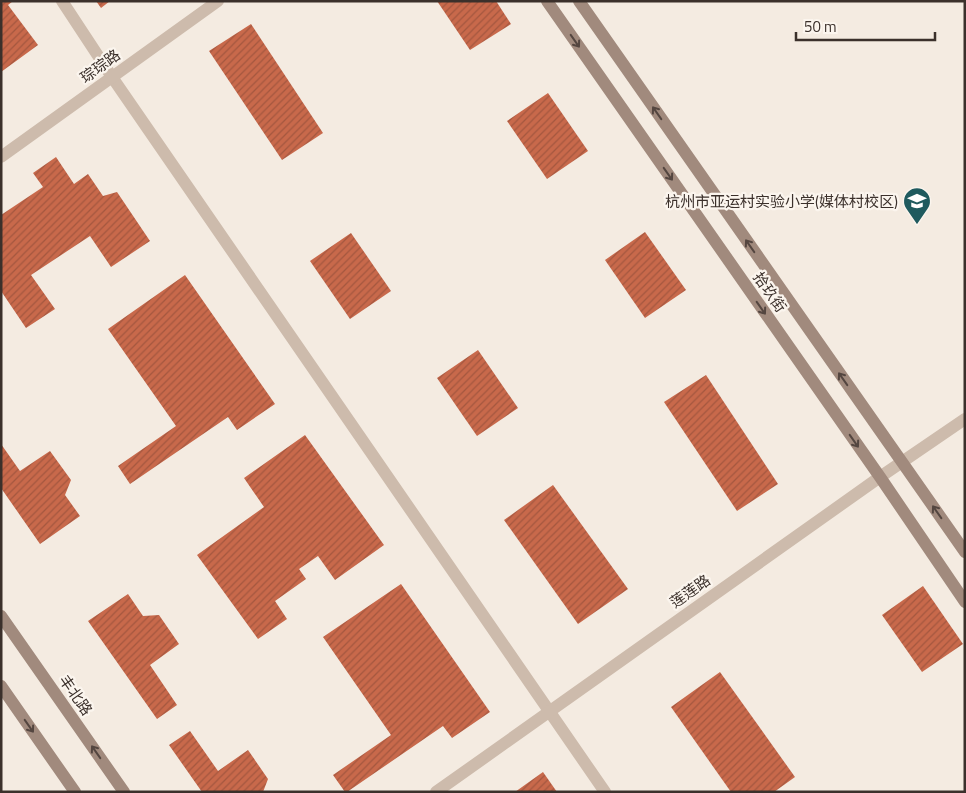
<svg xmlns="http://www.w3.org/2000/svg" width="966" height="793" font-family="'Titillium Web','Noto Sans SC',sans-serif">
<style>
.building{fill:url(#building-hatch)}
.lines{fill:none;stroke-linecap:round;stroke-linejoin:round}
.pedestrian{stroke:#cdbbac;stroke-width:12}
.minor{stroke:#cdbbac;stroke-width:12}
.secondary{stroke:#a18a7d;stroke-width:12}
.oneway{stroke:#544640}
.labels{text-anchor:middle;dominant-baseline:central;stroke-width:4.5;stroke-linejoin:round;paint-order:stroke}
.street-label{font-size:15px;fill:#3b302b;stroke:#fbf5ee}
.poi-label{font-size:15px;fill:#3b302b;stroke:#fbf5ee;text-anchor:end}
</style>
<defs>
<pattern id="building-hatch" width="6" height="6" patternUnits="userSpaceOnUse" patternTransform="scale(1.25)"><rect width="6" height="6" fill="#c8694b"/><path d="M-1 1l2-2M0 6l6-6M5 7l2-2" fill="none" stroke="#a4573f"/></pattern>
</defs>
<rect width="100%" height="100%" fill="#f4ebe1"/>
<g class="building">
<polygon points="1,1 13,1 8,5 38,45 1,72"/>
<polygon points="96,1 110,1 101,8"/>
<polygon points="437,1 496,1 511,24 470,50"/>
<polygon points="251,24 323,133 282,160 209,51"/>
<polygon points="548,93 588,151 547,179 507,121"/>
<polygon points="56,157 74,184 88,174 103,196 117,192 150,241 111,267 90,236 31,275 55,309 26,328 1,291 1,215 43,187 33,173"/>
<polygon points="645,232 686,290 645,318 605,260"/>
<polygon points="351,233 391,291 350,319 310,261"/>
<polygon points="185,275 275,404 237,430 228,417 130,484 118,466 176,426 108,329"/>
<polygon points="478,350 518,408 477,436 437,378"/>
<polygon points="706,375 778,484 737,511 664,402"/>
<polygon points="305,435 384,545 335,580 318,556 299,569 306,579 275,601 287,619 258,639 197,555 264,507 244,478"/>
<polygon points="1,444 20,471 50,451 71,480 65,495 80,516 40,544 1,488"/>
<polygon points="553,485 628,589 578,624 504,520"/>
<polygon points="401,584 490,712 452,738 443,726 347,792 345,792 333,775 391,735 323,637"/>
<polygon points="923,586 963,644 922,672 882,615"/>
<polygon points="128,594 143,616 159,615 179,644 150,665 177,705 157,719 88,621"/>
<polygon points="720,672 795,777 774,792 731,792 671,707"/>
<polygon points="190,731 218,771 248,750 268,779 263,792 202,792 169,745"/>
<polygon points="543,772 557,792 515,792"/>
</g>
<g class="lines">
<polyline class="pedestrian" points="62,1 112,77 605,792"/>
<g class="minor">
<polyline points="1,157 218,1"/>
<polyline points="436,792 880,477 965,419"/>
</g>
<g class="secondary">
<polyline points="547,1 880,477 965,602"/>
<polyline points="579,1 965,552"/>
<polyline points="1,616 124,792"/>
<polyline points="1,686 75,792"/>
</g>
</g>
<defs><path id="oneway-shaft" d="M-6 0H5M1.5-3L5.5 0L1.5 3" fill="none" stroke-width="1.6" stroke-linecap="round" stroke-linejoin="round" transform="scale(1.25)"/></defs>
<g class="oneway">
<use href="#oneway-shaft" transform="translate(575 41) rotate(55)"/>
<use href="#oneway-shaft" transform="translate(657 113) rotate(-125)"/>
<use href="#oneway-shaft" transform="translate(668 174) rotate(55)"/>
<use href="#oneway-shaft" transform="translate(750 246) rotate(-125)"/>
<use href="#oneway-shaft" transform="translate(761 308) rotate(55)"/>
<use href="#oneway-shaft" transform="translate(843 379) rotate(-125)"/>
<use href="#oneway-shaft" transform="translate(854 441) rotate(55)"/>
<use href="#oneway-shaft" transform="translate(937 512) rotate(-125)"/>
<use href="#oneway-shaft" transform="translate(29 726) rotate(55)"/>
<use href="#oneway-shaft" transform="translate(96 752) rotate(-125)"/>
</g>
<defs>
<g id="school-pin" transform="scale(1.4375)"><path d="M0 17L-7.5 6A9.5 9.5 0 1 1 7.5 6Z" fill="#1f5a5e" stroke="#fbf5ee"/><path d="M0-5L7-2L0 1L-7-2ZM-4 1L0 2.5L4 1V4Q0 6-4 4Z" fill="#fff"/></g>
</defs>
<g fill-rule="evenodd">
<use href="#school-pin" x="917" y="201"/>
</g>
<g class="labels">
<g class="street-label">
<text transform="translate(100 66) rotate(-36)">琮琮路</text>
<text transform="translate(770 292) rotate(55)">拾玖街</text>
<text transform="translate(690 591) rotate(-35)">莲莲路</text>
<text transform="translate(76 695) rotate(55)">丰北路</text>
</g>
<g class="poi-label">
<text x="898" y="201">杭州市亚运村实验小学(媒体村校区)</text>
</g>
</g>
<rect width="966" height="793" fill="none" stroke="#3b302b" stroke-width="5"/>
<path d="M796 32v8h139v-8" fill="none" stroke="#3b302b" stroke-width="2.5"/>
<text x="804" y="32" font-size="15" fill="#3b302b" stroke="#fbf5ee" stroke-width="4" paint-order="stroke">50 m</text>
</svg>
